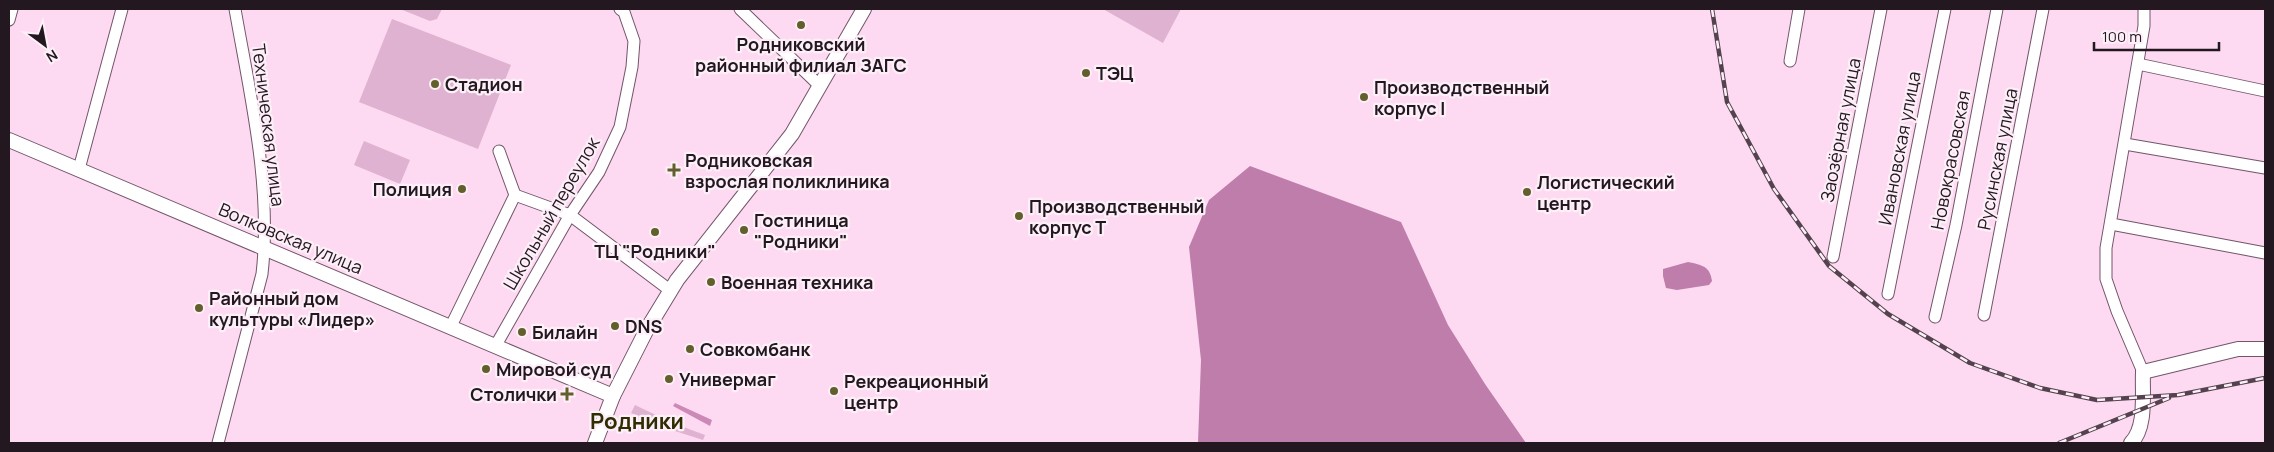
<svg xmlns="http://www.w3.org/2000/svg" width="2274" height="452" font-family="Manrope,sans-serif">
<style>
.green{fill:#deb2d0}
.forest{fill:#cc89b7}
.water{fill:#be7daa}
.lines{fill:none;stroke-linecap:round;stroke-linejoin:round}
.minor-casing{stroke:#725569;stroke-width:13}
.major-casing{stroke:#725569;stroke-width:16}
.minor{stroke:#fff;stroke-width:11}
.major{stroke:#fff;stroke-width:14}
.rail-casing{stroke:#54434f;stroke-width:4.5}
.rail{stroke:#fdeff8;stroke-width:2.5;stroke-dasharray:8;stroke-linecap:butt}
.poi-dot{fill:#625f2c;stroke:#fdeff8;stroke-width:2}
.labels{text-anchor:middle;dominant-baseline:central;stroke-width:4.5;stroke-linejoin:round;paint-order:stroke}
.poi-label{font-size:18px;font-weight:bold;fill:#231720;stroke:#fdeff8;text-anchor:start}
.street-label{font-size:18px;fill:#231720;stroke:#fdeff8}
.district-label{font-size:22px;font-weight:bold;fill:#2f2d02;stroke:#fdeff8}
</style>
<rect width="100%" height="100%" fill="#fddaf1"/>
<g class="green">
<polygon points="400,9 442,9 437,19 430,21"/>
<polygon points="1103,9 1181,9 1163,43"/>
<polygon points="392,19 511,65 478,149 359,102"/>
<polygon points="364,141 410,160 400,184 354,165"/>
<polygon points="635,405 660,417 658,423 631,413"/>
<polygon points="678,425 705,435 703,440 675,431"/>
</g>
<polygon class="forest" points="675,403 712,420 710,426 673,406"/>
<g class="water">
<polygon points="1250,166 1401,222 1448,325 1485,384 1526,443 1198,443 1201,360 1189,247 1209,200"/>
<path d="M1688,262C1702,265 1710,266 1712,281L1709,285L1677,290L1666,288L1663,276V269Z"/>
</g>
<g class="lines">
<g class="minor-casing">
<g id="minor">
<polyline points="740,9 820,86"/>
<polyline points="9,20 12,9"/>
<polyline points="1790,61 1799,9"/>
<polyline points="2138,64 2265,91"/>
<polyline points="2125,144 2265,168"/>
<polyline points="79,169 122,9"/>
<polyline points="515,195 570,215 671,291"/>
<polyline points="2111,224 2265,253"/>
<polyline points="1833,257 1881,9"/>
<polyline points="1888,294 1945,9"/>
<polyline points="1984,315 2043,9"/>
<polyline points="1935,317 1956,225 1997,9"/>
<polyline points="451,326 515,195 499,151"/>
<polyline points="496,345 570,215 599,172 620,127 632,67 634,41 624,12 620,9"/>
<polyline points="2143,372 2117,311 2106,279 2106,248 2144,26 2144,9"/>
<path d="M218,443L262,274C272,186 250,95 235,9"/>
</g>
</g>
<g class="major-casing">
<g id="major">
<polyline points="9,140 613,396"/>
<polyline points="595,443 613,396 646,331 677,280 792,134 864,9"/>
<path d="M2131,443C2147,427 2142,393 2143,372L2238,349H2265"/>
</g>
</g>
<use href="#minor" class="minor"/>
<use href="#major" class="major"/>
<g class="rail-casing">
<g id="rail">
<polyline points="1712,9 1727,102 1774,189 1829,266 1888,314 1970,363 2040,388 2097,400 2178,395 2265,378"/>
<polyline points="2059,443 2169,398"/>
</g>
</g>
<use href="#rail" class="rail"/>
</g>
<g class="poi-dot">
<circle cx="801" cy="25" r="5"/>
<circle cx="1086" cy="73" r="5"/>
<circle cx="435" cy="84" r="5"/>
<circle cx="1364" cy="97" r="5"/>
<path d="M671.5 162.5h5v5h5v5h-5v5h-5v-5h-5v-5h5z"/>
<circle cx="462" cy="189" r="5"/>
<circle cx="1527" cy="192" r="5"/>
<circle cx="1019" cy="216" r="5"/>
<circle cx="744" cy="230" r="5"/>
<circle cx="655" cy="232" r="5"/>
<circle cx="711" cy="282" r="5"/>
<circle cx="199" cy="308" r="5"/>
<circle cx="615" cy="326" r="5"/>
<circle cx="522" cy="332" r="5"/>
<circle cx="690" cy="349" r="5"/>
<circle cx="486" cy="369" r="5"/>
<circle cx="669" cy="379" r="5"/>
<circle cx="834" cy="391" r="5"/>
<path d="M564.5 386.5h5v5h5v5h-5v5h-5v-5h-5v-5h5z"/>
</g>
<g class="labels">
<g class="poi-label">
<text x="801" y="44" text-anchor="middle">Родниковский<tspan x="801" dy="21">районный филиал ЗАГС</tspan></text>
<text x="1096" y="73">ТЭЦ</text>
<text x="445" y="84">Стадион</text>
<text x="1374" y="87">Производственный<tspan x="1374" dy="21">корпус I</tspan></text>
<text x="685" y="160">Родниковская<tspan x="685" dy="21">взрослая поликлиника</tspan></text>
<text x="1537" y="182">Логистический<tspan x="1537" dy="21">центр</tspan></text>
<text x="452" y="189" text-anchor="end">Полиция</text>
<text x="1029" y="206">Производственный<tspan x="1029" dy="21">корпус T</tspan></text>
<text x="754" y="220">Гостиница<tspan x="754" dy="21">"Родники"</tspan></text>
<text x="655" y="251" text-anchor="middle">ТЦ "Родники"</text>
<text x="721" y="282">Военная техника</text>
<text x="209" y="298">Районный дом<tspan x="209" dy="21">культуры «Лидер»</tspan></text>
<text x="625" y="326">DNS</text>
<text x="532" y="332">Билайн</text>
<text x="700" y="349">Совкомбанк</text>
<text x="496" y="369">Мировой суд</text>
<text x="679" y="379">Универмаг</text>
<text x="844" y="381">Рекреационный<tspan x="844" dy="21">центр</tspan></text>
<text x="557" y="394" text-anchor="end">Столички</text>
</g>
<g class="street-label">
<text transform="translate(269 125) rotate(83)">Техническая улица</text>
<text transform="translate(1840 130) rotate(-79)">Заозёрная улица</text>
<text transform="translate(1899 148) rotate(-79)">Ивановская улица</text>
<text transform="translate(1997 159) rotate(-79)">Русинская улица</text>
<text transform="translate(1950 160) rotate(-79)">Новокрасовская</text>
<text transform="translate(551 213) rotate(-60)">Школьный переулок</text>
<text transform="translate(291 238) rotate(23)">Волковская улица</text>
</g>
<g class="district-label">
<text x="637" y="421">Родники</text>
</g>
</g>
<rect width="2274" height="452" fill="none" stroke="#231720" stroke-width="20"/>
<g transform="translate(45 45) rotate(148)" stroke="#fdeff8" stroke-width="4" paint-order="stroke">
<path d="M0-4L9 19L0 12L-9 19Z" fill="#231720"/>
<text y="-8" font-size="14" font-weight="bold" text-anchor="middle" fill="#231720">N</text>
</g>
<path d="M2094 42v8h125v-8" fill="none" stroke="#231720" stroke-width="2.5"/>
<text x="2102" y="42" font-size="15" fill="#231720" stroke="#fdeff8" stroke-width="4" paint-order="stroke">100 m</text>
</svg>
